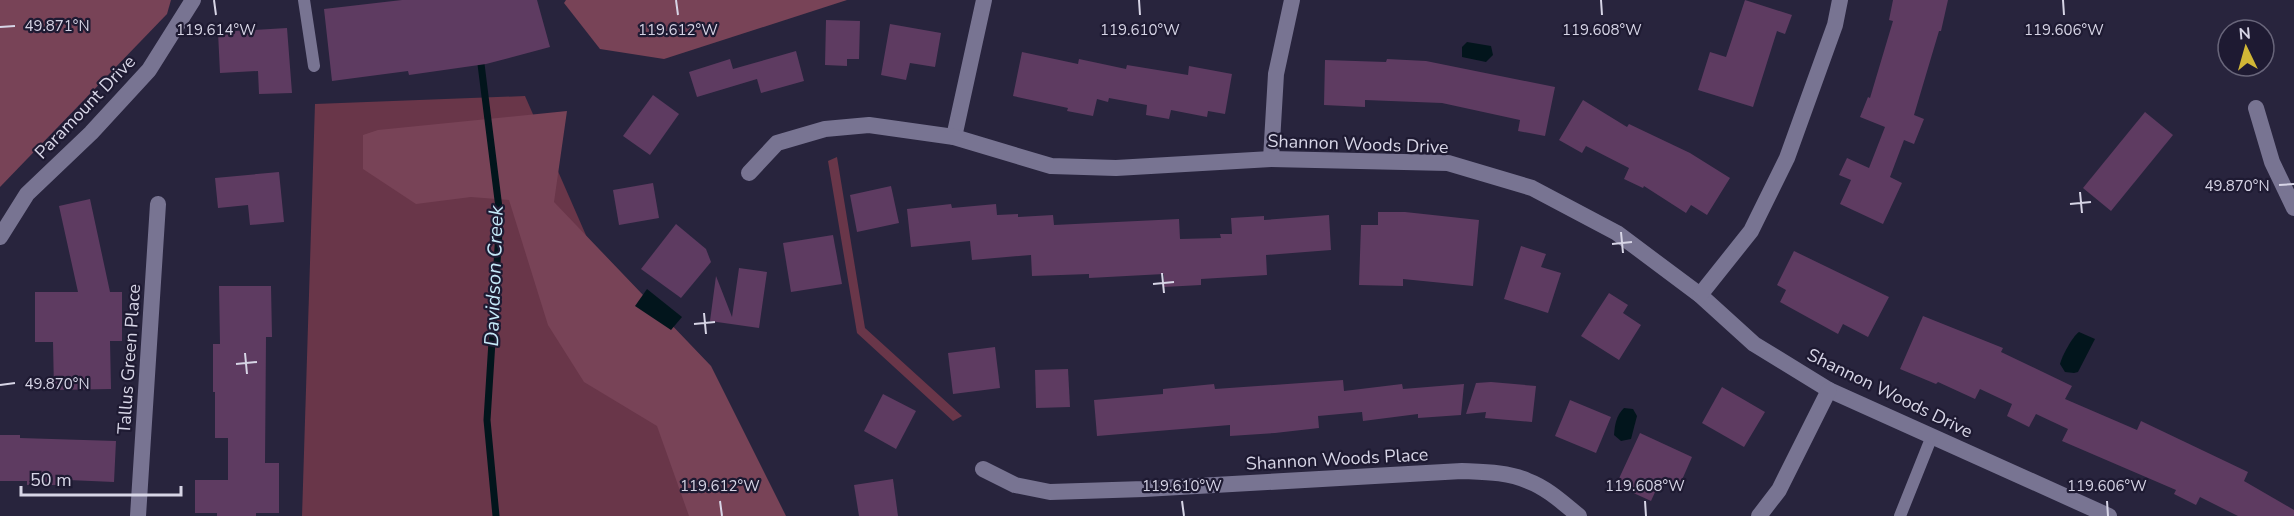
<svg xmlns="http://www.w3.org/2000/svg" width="2294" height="516" font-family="'Nunito Sans',sans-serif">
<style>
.green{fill:#693649}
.forest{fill:#784357}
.water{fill:#02151c}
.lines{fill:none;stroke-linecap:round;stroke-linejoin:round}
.stream{stroke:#02151c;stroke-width:7}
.building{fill:#5e3b61}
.service{stroke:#787492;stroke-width:12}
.minor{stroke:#787492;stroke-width:16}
.ticks{fill:none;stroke:#d7d5e6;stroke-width:2}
.labels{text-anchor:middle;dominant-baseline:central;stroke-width:4.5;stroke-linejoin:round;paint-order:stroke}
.street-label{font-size:18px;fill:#d7d5e6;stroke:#1e1a32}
.water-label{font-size:20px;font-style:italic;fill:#c5e9f8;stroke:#1e1a32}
.ticks-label{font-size:15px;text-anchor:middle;fill:#d7d5e6;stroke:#1e1a32;stroke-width:4.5;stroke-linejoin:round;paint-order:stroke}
</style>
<rect width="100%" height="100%" fill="#28243d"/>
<g class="green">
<polygon points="525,96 709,516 302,516 315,104"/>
<polygon points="837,157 865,328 962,416 953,421 857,333 828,161"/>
</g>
<g class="forest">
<polygon points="0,0 171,0 167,14 0,187"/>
<polygon points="566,0 847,0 664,59 600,49 564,3"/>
<polygon points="567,111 554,202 711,366 786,516 689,516 657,426 584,382 548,325 509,200 471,197 416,204 363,169 363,135 378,130"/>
</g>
<g class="water">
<polygon points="1467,42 1491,46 1493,55 1486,62 1462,57 1462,47"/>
<polygon points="647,289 682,317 671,330 635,306"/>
<path d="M2079,332L2095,339L2078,372L2074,373L2065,372L2060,364C2062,356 2072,337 2079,332Z"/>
<path d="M1624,408L1633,409L1637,416L1631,439L1621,441L1614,435C1615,424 1616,416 1624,408Z"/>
</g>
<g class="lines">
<polyline class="stream" points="480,56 500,216 487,420 496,516"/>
</g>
<g class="building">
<polygon points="402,0 537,0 550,47 486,64 409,75 408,71 332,81 324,9"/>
<polygon points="1745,0 1792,15 1785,34 1777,31 1753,107 1698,90 1710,52 1726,57"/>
<polygon points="1893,0 1948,0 1941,31 1939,31 1914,115 1924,119 1914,144 1904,140 1890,177 1902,183 1883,224 1840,204 1851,180 1839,175 1847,158 1869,168 1885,127 1860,117 1868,97 1870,98 1893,21 1889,20"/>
<polygon points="826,20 860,21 859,59 847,59 847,66 825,65"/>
<polygon points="890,24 941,33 935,67 910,63 906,80 881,75"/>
<polygon points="287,28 292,93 259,94 258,71 220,73 218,32"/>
<polygon points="796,51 804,81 761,93 757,79 697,97 689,72 730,59 733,69"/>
<polygon points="1022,52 1078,64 1079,59 1126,69 1127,65 1188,75 1189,66 1232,74 1225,114 1208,111 1207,117 1171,110 1169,119 1146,115 1147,105 1109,98 1108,102 1097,99 1093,116 1067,111 1068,108 1013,96"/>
<polygon points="1387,59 1426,61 1555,87 1545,136 1518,131 1520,120 1442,103 1365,100 1365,107 1324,105 1325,60 1386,62"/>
<polygon points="653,95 679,114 650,155 623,136"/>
<polygon points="1583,100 1627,127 1629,124 1690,153 1730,178 1707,215 1691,205 1686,213 1644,186 1643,188 1624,179 1629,168 1586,146 1582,153 1559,140"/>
<polygon points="2145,112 2173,135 2111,211 2083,188"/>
<polygon points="279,172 284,222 250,225 248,205 218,208 215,178"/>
<polygon points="653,183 659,218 619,225 613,190"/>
<polygon points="891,186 899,223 857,232 850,195"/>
<polygon points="90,199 110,292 122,292 122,341 110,341 111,389 54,390 53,342 35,342 35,292 78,292 59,206"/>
<polygon points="951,204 952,208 996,204 997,215 1018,214 1018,217 1053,215 1054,225 1179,219 1180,239 1221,238 1220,234 1232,234 1231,218 1264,216 1264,220 1329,215 1331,250 1266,255 1267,275 1201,279 1201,285 1164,287 1164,274 1089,278 1089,274 1032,276 1031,255 972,260 970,241 911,247 907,209"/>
<polygon points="1378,212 1405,212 1479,220 1473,286 1403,279 1403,286 1359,285 1361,225 1378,225"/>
<polygon points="676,224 706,249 711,262 681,298 641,269"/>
<polygon points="833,235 842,284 791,292 783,243"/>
<polygon points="1521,246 1546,254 1541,267 1561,273 1548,313 1504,299"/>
<polygon points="1794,251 1889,297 1868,337 1843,324 1838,334 1780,302 1786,290 1777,285"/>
<polygon points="739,268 767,272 759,328 710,321 716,276 732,317"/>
<polygon points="219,286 271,286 272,337 266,337 265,463 279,463 279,513 256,513 256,516 217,516 217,513 195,513 195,480 228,480 228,438 215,438 215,392 213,392 213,344 220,344"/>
<polygon points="1609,293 1628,305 1623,313 1641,325 1619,360 1581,336"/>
<polygon points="1923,316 2003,348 2001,352 2072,386 2065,399 2137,430 2141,421 2248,472 2244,481 2294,510 2294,516 2238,516 2200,497 2196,505 2174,494 2176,490 2062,441 2068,429 2036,414 2029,427 2007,416 2012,404 1980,389 1975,399 1938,382 1936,384 1900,369"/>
<polygon points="995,347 1000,388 953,394 948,353"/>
<polygon points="1068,369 1070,407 1036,408 1035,370"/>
<polygon points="1343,380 1344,391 1402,384 1403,389 1464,384 1461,415 1418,418 1418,414 1363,421 1362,412 1318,416 1319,428 1275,433 1230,436 1230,425 1097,436 1094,400 1163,394 1163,389 1214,384 1215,389"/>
<polygon points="1491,382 1536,386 1532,422 1485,418 1486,412 1466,414 1476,383"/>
<polygon points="1722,387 1765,412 1744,447 1702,423"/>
<polygon points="883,394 916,411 896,449 864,431"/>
<polygon points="1570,400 1611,417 1596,453 1555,436"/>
<polygon points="1640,433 1692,457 1678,489 1660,481 1651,501 1616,485"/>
<polygon points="0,435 20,435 20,438 116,441 114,482 68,480 68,485 27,485 27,481 0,481"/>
<polygon points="893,479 898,516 859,516 854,485"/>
</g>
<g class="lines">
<g class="service">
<polyline points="304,0 314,66"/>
<polyline points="1900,516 1932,436"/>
</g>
<g class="minor">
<polyline points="2256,108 2272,162 2294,208"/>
<polyline points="954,137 984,0"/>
<polyline points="1271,159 1276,74 1292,0"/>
<polyline points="749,173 777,143 825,129 869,125 954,137 1051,166 1116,168 1271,159 1448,163 1532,188 1617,233 1700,295 1754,344 1829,390 2109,516"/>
<polyline points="0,237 27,194 91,133 149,70 193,0"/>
<polyline points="1700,295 1751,231 1787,158 1835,25 1840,0"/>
<path d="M983,469L1015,485L1050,492L1144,489L1462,471C1484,472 1508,472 1528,481C1547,488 1563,503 1579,516"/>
<polyline points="138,516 158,204"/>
<polyline points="1759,516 1779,490 1829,390"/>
</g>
</g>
<path class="ticks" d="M214,0L216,15M676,0L678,15M1139,0L1140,15M1601,0L1602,15M2063,0L2064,15M0,27L15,26M2279,185L2294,184M2080,192L2082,213M2070,204L2091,202M1621,232L1623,253M1612,244L1632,242M1162,273L1164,293M1153,284L1174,282M704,313L706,334M694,324L715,322M245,353L247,374M236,364L257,362M0,385L15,383M720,501L722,516M1182,501L1184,516M1645,501L1646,516M2107,501L2108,516"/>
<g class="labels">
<g class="street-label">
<text transform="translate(85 107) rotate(-46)">Paramount Drive</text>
<text transform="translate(1358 144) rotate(2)">Shannon Woods Drive</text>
<text transform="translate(129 359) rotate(-86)">Tallus Green Place</text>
<text transform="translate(1890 393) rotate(26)">Shannon Woods Drive</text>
<text transform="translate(1337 459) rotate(-3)">Shannon Woods Place</text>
</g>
<g class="water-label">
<text transform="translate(494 276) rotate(-88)">Davidson Creek</text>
</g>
</g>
<g class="ticks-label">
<text x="57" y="31">49.871°N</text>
<text x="216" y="35">119.614°W</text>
<text x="678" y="35">119.612°W</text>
<text x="1140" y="35">119.610°W</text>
<text x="1602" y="35">119.608°W</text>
<text x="2064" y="35">119.606°W</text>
<text x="2237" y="191">49.870°N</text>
<text x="57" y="389">49.870°N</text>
<text x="720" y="491">119.612°W</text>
<text x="1182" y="491">119.610°W</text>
<text x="1645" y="491">119.608°W</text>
<text x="2107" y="491">119.606°W</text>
</g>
<g transform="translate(2246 48) rotate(355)"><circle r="28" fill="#1e1a32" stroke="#68657a" stroke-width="1.5"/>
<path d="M0-4.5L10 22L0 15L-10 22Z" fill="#d1b736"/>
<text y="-9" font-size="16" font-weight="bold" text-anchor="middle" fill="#d7d5e6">N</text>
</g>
<path d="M21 486v9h160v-9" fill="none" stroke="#d7d5e6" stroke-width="3"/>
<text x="30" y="486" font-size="18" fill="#d7d5e6" stroke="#1e1a32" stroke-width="4.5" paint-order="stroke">50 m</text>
</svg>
